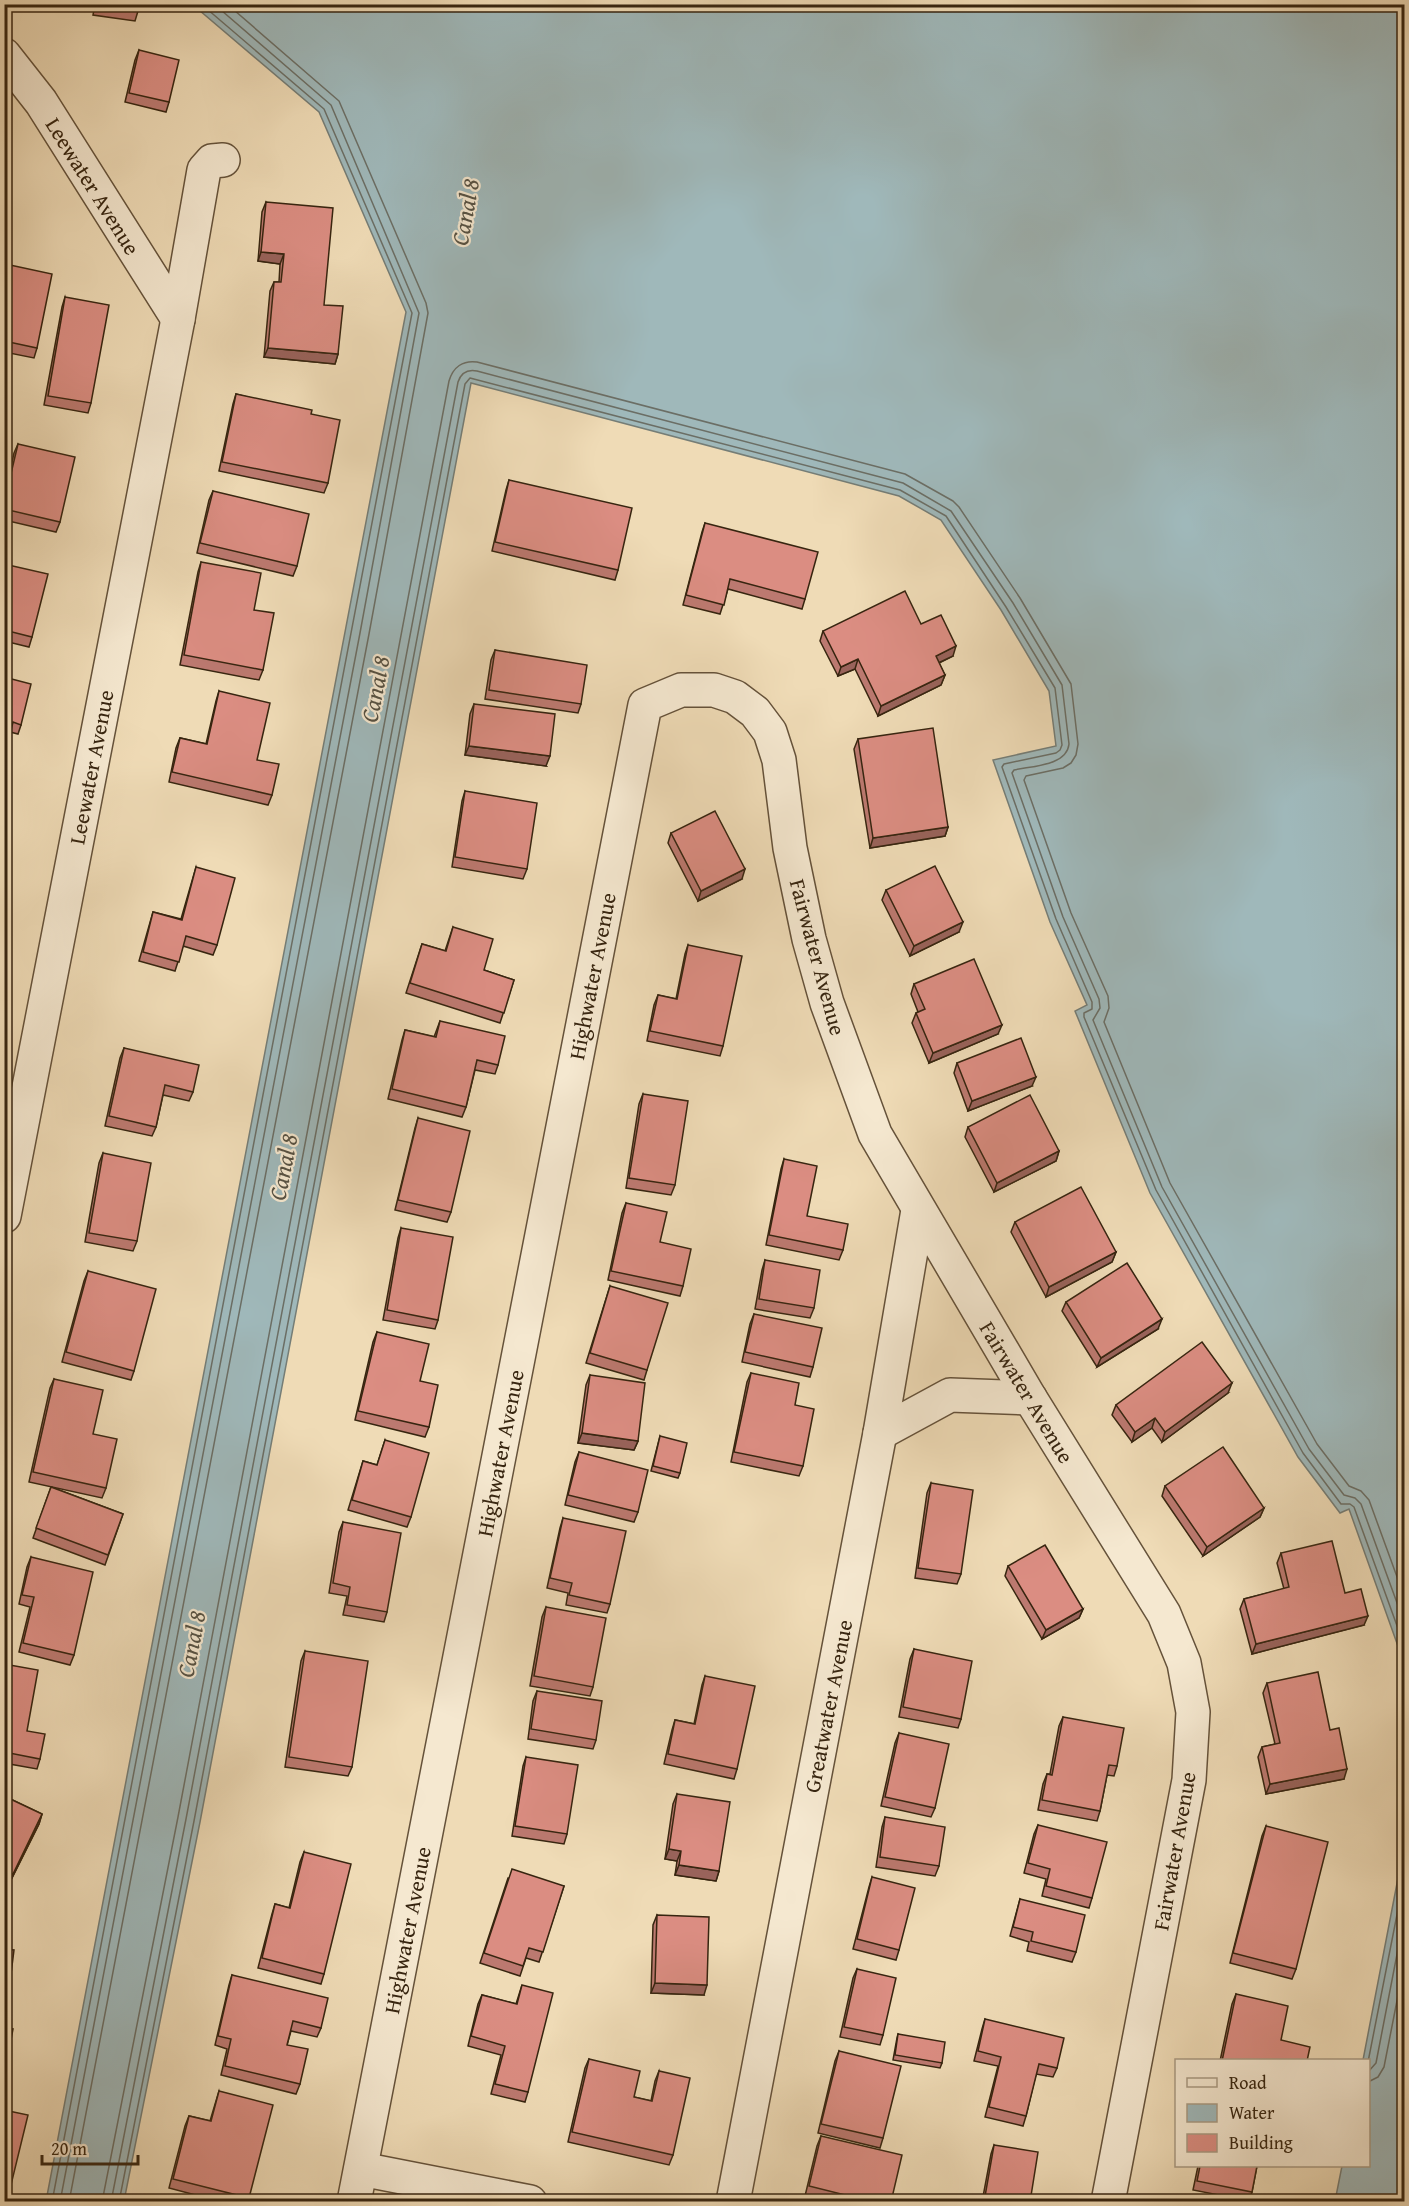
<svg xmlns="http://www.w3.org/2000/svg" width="1409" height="2206" font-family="'Gentium Book Plus',serif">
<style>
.water{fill:#9fb8ba;stroke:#757d76;stroke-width:1.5}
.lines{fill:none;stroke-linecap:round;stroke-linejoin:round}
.shore{stroke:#6b6e65;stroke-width:1.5}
.minor-casing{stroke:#65523a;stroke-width:36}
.minor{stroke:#f5e8d0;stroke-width:33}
.wall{fill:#bc7970;stroke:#372510;stroke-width:1.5}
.shaded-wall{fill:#99635b;stroke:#372510;stroke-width:1.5}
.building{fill:#db8d82;stroke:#372510;stroke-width:1.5}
.labels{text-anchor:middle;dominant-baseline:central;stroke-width:4.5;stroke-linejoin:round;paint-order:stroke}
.street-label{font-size:22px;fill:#372510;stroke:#f5e8d0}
.water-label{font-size:24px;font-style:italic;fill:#565143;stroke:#f5e8d0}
</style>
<rect width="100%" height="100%" fill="#efdbb6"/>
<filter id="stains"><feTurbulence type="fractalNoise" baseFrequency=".00333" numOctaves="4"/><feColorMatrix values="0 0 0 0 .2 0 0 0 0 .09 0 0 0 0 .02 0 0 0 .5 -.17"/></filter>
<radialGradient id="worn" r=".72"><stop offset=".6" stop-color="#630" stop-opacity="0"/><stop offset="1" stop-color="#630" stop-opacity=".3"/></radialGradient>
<g class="water">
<polygon points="200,5 1404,5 1404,1663 1349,1509 1340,1513 1298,1457 1150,1193 1075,1011 1087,1005 1050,922 993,760 1056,746 1049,691 1001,610 941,520 899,496 471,383 200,1822 124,2201 46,2201 406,312 319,112 199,10"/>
<polygon points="1404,1847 1404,2201 1335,2201 1342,2166 1368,2166 1368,2060 1363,2060"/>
</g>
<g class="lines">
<g class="shore">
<polyline points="1368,2062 1404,1879"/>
<polyline points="1368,2072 1376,2063 1404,1918"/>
<polyline points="1368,2082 1378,2077 1384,2067 1404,1965"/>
<polyline points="52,2202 412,313 324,109 207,9 206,4"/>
<polyline points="60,2202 360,633 419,313 331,105 214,4"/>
<polyline points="69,2202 369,634 428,313 426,303 339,101 227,4"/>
<path d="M102,2202L178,1817L449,381C453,367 463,360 477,362L905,474L953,501L959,507L1020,598L1071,684L1078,744L1076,755L1071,763L1063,768L1026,776L1024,780L1071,913L1108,996L1109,1008L1104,1022L1170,1183L1317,1444L1349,1486L1361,1491L1369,1500L1404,1596"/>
<path d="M111,2202L186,1819L458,382C461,373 467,369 477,371L903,483L951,511L1013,603L1062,685L1069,744C1067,766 1031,766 1014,770L1012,773L1063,917L1099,999L1100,1008L1093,1020L1162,1187L1309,1449L1344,1495L1355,1498L1361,1504L1404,1622"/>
<polyline points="119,2202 194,1821 465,384 470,378 900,490 946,516 1006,607 1055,688 1062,745 1060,750 1056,753 1004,764 1002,767 1056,919 1092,1002 1092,1009 1084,1013 1084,1017 1156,1190 1303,1453 1341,1504 1350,1504 1354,1507 1404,1645"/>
</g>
<g class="minor-casing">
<g id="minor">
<polyline points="4,55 41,102 178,319"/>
<polyline points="4,1216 178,319 204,170 212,161 223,160"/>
<polyline points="880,1433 950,1395 1030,1398"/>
<polyline points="361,2169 530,2202"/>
<polyline points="354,2202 645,705 681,690 714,690 735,697 755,712 770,732 779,760 790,848 809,939 827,1003 875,1134 1030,1398 1164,1614 1184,1663 1193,1712 1189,1780 1108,2202"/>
<polyline points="733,2202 880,1433 918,1210"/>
</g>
</g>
<use href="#minor" class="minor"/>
</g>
<g class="wall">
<polygon points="95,4 139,4 138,11 135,21 93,15"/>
<polygon points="139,50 169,102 166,112 125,102 135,60"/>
<polygon points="266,202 324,305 338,354 335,364 264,357 270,291 274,282 279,282 280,264 258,261 262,212"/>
<polygon points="10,265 37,348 34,358 4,352 4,283"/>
<polygon points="65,297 91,403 88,413 44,405 62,307"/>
<polygon points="236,394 311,414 328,483 324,493 219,471 233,404"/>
<polygon points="18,444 60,522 56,532 4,520 4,497 14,453"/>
<polygon points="509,480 618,570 615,580 492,551 506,490"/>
<polygon points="213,491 297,566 293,576 197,553 209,500"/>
<polygon points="705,523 805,599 802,609 728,589 720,614 683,605 702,532"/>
<polygon points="201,562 254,610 263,670 259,680 180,665 198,572"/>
<polygon points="4,564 32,637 29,647 4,641"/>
<polygon points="921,624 953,656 939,663 945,675 941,685 878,716 855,669 838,676 820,641 823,631"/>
<polygon points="495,650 581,704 578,713 485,699 491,660"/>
<polygon points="4,677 21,725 18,734 10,732 4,753"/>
<polygon points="219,691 257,760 272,795 268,805 169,782 176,748 180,738 206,744 216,701"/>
<polygon points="474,704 546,766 465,755 470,714"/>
<polygon points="858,739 948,827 945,836 870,848 854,749"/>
<polygon points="465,791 527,869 523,879 452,867 462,801"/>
<polygon points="671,833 742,879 698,901 668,843"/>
<polygon points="196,867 217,945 213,955 183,946 175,971 139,961 153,912 181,919"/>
<polygon points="886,890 959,932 910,956 882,900"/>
<polygon points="453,927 484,970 514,980 500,1023 406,993 422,944 445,951"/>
<polygon points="688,945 723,1046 720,1056 647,1041 654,1005 658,995 676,999 685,954"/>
<polygon points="914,984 998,1034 929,1063 912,1023 916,1013 918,1012 911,994"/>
<polygon points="440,1021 498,1065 495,1074 475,1070 466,1107 462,1117 388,1099 402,1040 405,1030 434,1037"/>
<polygon points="124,1048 193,1092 189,1101 163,1095 156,1127 152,1136 105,1126 120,1058"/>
<polygon points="957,1063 1032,1086 968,1111 954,1073"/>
<polygon points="643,1094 675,1185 671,1195 626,1188 639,1104"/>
<polygon points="418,1118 451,1212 447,1222 395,1210 415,1128"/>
<polygon points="968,1127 1059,1151 1056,1161 994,1192 965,1137"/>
<polygon points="103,1153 137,1241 133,1251 85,1242 99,1163"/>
<polygon points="784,1159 807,1216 843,1250 839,1260 766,1245 781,1169"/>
<polygon points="626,1203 660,1242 683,1286 680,1296 608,1280 622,1213"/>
<polygon points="1015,1222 1116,1252 1112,1262 1046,1297 1011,1232"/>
<polygon points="401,1228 438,1320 435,1329 383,1320 398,1238"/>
<polygon points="765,1260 814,1308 810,1318 755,1309 762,1270"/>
<polygon points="88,1271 134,1371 131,1380 62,1362 84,1281"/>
<polygon points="610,1286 647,1370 644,1380 586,1363"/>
<polygon points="1066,1302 1158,1329 1097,1367 1062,1311"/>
<polygon points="754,1314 813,1367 810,1377 742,1362 750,1324"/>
<polygon points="377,1332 420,1381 429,1427 425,1437 355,1420 373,1342"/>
<polygon points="751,1373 795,1405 803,1466 799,1476 731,1462 747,1382"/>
<polygon points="590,1375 638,1441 634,1450 578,1443 586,1385"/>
<polygon points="54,1379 93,1434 106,1488 102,1498 29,1482 50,1388"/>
<polygon points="1228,1393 1162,1442 1152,1428 1132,1442 1112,1415 1116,1405"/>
<polygon points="660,1436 680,1473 678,1478 651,1471"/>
<polygon points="385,1440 411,1517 407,1527 348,1510 363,1461 377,1465"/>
<polygon points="579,1452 638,1512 634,1522 565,1505 575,1462"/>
<polygon points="931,1483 961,1574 957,1584 915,1578 927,1493"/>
<polygon points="1165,1486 1264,1508 1260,1517 1203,1556 1162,1496"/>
<polygon points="51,1487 123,1514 105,1565 33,1538"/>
<polygon points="563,1518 610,1604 607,1613 566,1605 568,1593 547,1588 560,1528"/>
<polygon points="343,1522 387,1612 384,1622 343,1615 347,1596 329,1593 339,1532"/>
<polygon points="1281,1553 1364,1625 1252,1654 1240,1609 1244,1599 1284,1589 1277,1563"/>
<polygon points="31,1557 74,1655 70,1665 19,1652 30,1607 19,1604 27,1567"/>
<polygon points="1008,1566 1083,1609 1079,1618 1042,1639 1005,1576"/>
<polygon points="546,1607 593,1687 590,1696 530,1686 542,1617"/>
<polygon points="914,1649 961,1719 958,1728 899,1717 910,1659"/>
<polygon points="305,1651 352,1767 348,1776 285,1767 301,1661"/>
<polygon points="4,1664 27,1731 40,1759 37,1769 4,1763"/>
<polygon points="705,1676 737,1769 734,1779 664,1764 672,1730 675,1720 694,1724 702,1685"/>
<polygon points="1267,1683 1330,1730 1344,1779 1266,1794 1258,1757 1262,1747 1275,1744 1263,1693"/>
<polygon points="537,1691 596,1740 593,1749 528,1739 533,1701"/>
<polygon points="1063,1717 1117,1766 1114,1776 1107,1775 1100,1811 1097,1821 1038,1810 1043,1784 1047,1774 1050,1774 1059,1726"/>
<polygon points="899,1733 935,1808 931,1817 881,1806 895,1743"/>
<polygon points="526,1757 567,1834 564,1844 512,1836 523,1766"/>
<polygon points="677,1794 719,1871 716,1881 675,1875 677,1861 665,1859 673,1804"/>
<polygon points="4,1796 42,1814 39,1824 9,1884 4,1881"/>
<polygon points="885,1817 939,1866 935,1876 876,1867 882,1827"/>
<polygon points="1038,1825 1092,1898 1089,1908 1042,1896 1046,1879 1024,1873 1034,1834"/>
<polygon points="1266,1826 1296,1969 1292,1979 1230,1963 1262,1836"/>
<polygon points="304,1852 324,1974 321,1984 258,1968 272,1914 275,1904 289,1908 300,1862"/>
<polygon points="872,1877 899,1950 896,1960 853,1949 869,1887"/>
<polygon points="508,1878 564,1886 539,1962 526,1958 520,1976 480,1963"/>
<polygon points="1020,1899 1076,1952 1072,1962 1027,1951 1029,1942 1010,1936"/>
<polygon points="657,1915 704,1995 651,1993 653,1925"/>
<polygon points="857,1969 883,2035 880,2045 840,2037 853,1978"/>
<polygon points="232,1975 321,2028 317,2037 291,2031 287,2045 300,2084 296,2094 221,2075 227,2049 215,2045 229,1985"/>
<polygon points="522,1985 528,2092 525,2102 491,2094 501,2055 468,2046 478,2004 482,1995 516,2004"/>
<polygon points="1236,1994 1281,2040 1307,2061 1220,2061 1232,2004"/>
<polygon points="985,2019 1057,2068 1053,2077 1036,2074 1026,2116 1023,2126 985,2117 998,2066 974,2061 982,2029"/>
<polygon points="898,2034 942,2063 940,2068 893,2060 897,2038"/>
<polygon points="839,2051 883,2138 880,2148 818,2133 835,2061"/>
<polygon points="589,2059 634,2097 651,2101 655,2081 659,2071 673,2155 669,2165 568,2142 585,2068"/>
<polygon points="219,2091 249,2198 248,2202 222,2202 169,2188 185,2126 189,2116 210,2121"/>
<polygon points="4,2110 10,2189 6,2199 4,2199"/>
<polygon points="821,2136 891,2202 829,2202 805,2196 817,2146"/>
<polygon points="994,2145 1030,2202 982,2202 991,2154"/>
<polygon points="1198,2166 1257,2166 1252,2192 1249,2201 1193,2190"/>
</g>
<g class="shaded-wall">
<polygon points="261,252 284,254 280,264 258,261"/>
<polygon points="268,348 338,354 335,364 264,357"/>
<polygon points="956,646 953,656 932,666 936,656"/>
<polygon points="858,659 855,669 838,676 841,667"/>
<polygon points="945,675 941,685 878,716 881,706"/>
<polygon points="469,746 550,756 546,766 465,755"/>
<polygon points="948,827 945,836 870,848 873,838"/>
<polygon points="745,869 742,879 698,901 701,891"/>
<polygon points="963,922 959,932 910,956 914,946"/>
<polygon points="1002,1025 998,1034 929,1063 933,1053"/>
<polygon points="1036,1077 1032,1086 968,1111 972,1101"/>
<polygon points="1059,1151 1056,1161 994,1192 997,1183"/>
<polygon points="1116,1252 1112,1262 1046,1297 1049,1287"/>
<polygon points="1162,1319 1158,1329 1097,1367 1101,1358"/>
<polygon points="1232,1383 1228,1393 1162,1442 1165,1432"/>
<polygon points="1155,1418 1152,1428 1132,1442 1135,1432"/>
<polygon points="582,1433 638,1441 634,1450 578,1443"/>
<polygon points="1264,1508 1260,1517 1203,1556 1207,1547"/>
<polygon points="1083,1609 1079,1618 1042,1639 1046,1630"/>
<polygon points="1368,1616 1364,1625 1252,1654 1256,1644"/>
<polygon points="1347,1769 1344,1779 1266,1794 1270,1784"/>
<polygon points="42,1814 39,1824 9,1884 13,1874"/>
<polygon points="669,1849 681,1851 677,1861 665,1859"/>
<polygon points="679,1865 719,1871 716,1881 675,1875"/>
<polygon points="4,1982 10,1982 6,1992 4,1992"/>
<polygon points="655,1983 707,1985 704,1995 651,1993"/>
</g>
<g class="building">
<polygon points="97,4 139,4 138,11"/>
<polygon points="139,50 179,60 169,102 129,93"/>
<polygon points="266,202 333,208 324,305 343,306 338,354 268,348 274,282 281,282 284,254 261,252"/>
<polygon points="10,265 52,274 37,348 4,341 4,291"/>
<polygon points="65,297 109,305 91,403 48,396"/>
<polygon points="236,394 312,410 311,414 340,420 328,483 222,462"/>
<polygon points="18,444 75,457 60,522 4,509 4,503"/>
<polygon points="509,480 632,508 618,570 495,542"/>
<polygon points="213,491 309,514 297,566 200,543"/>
<polygon points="705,523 818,552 805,599 730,579 724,605 686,595"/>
<polygon points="201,562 261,573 254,610 274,613 263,670 184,655"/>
<polygon points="4,564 48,574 32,637 4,630"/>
<polygon points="905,591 921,624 941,615 956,646 936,656 945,675 881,706 858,659 841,667 823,631"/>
<polygon points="495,650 587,665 581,704 489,690"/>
<polygon points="4,677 31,684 21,725 13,722 7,747 4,746"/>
<polygon points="219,691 270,703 257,760 279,764 272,795 172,772 180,738 207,744"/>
<polygon points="474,704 555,714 550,756 469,746"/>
<polygon points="933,728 948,827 873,838 858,739"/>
<polygon points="465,791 537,803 527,869 455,857"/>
<polygon points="4,794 9,795 4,820"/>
<polygon points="715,811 745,869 701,891 671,833"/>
<polygon points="935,866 963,922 914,946 886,890"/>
<polygon points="196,867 235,878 217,945 186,936 179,962 143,952 153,912 182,920"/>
<polygon points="453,927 493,939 484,970 514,980 504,1013 410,983 422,944 446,951"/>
<polygon points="688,945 742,956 723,1046 650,1031 658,995 677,999"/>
<polygon points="974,959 1002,1025 933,1053 916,1013 925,1009 914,984"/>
<polygon points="440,1021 505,1036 498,1065 477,1060 466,1107 392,1089 405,1030 436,1037"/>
<polygon points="1021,1038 1036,1077 972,1101 957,1063"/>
<polygon points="124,1048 199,1065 193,1092 165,1085 156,1127 109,1116"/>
<polygon points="643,1094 688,1101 675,1185 629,1178"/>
<polygon points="1030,1095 1059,1151 997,1183 968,1127"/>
<polygon points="418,1118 470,1131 451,1212 398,1200"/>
<polygon points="103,1153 151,1163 137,1241 89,1233"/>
<polygon points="784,1159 817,1166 807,1216 848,1224 843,1250 769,1235"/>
<polygon points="1081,1187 1116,1252 1049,1287 1015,1222"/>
<polygon points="626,1203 667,1212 660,1242 691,1249 683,1286 611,1271"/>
<polygon points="401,1228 453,1237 438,1320 387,1310"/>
<polygon points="765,1260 820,1270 814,1308 759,1299"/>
<polygon points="1127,1263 1162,1319 1101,1358 1066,1302"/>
<polygon points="88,1271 156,1289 134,1371 66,1352"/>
<polygon points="610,1286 668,1303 647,1370 590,1353"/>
<polygon points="754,1314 822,1328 813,1367 745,1352"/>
<polygon points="377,1332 429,1344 420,1381 438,1385 429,1427 358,1411"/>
<polygon points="1202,1342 1232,1383 1165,1432 1155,1418 1135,1432 1116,1405"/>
<polygon points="751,1373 799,1383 795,1405 814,1409 803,1466 734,1452"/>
<polygon points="590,1375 645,1383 638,1441 582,1433"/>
<polygon points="54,1379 103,1390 93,1434 117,1439 106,1488 33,1472"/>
<polygon points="660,1436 687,1443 680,1473 653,1466"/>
<polygon points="385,1440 429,1453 411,1517 352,1500 363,1461 377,1465"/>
<polygon points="1223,1447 1264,1508 1207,1547 1165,1486"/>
<polygon points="579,1452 648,1470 638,1512 568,1495"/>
<polygon points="931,1483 973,1490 961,1574 918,1568"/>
<polygon points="51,1487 123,1514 108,1555 36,1528"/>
<polygon points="563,1518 626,1531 610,1604 569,1595 572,1583 550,1578"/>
<polygon points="343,1522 401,1533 387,1612 347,1605 350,1587 333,1583"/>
<polygon points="1332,1541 1345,1593 1361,1589 1368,1616 1256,1644 1244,1599 1289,1587 1281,1553"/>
<polygon points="1045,1545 1083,1609 1046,1630 1008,1566"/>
<polygon points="31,1557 93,1572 74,1655 23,1643 34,1597 22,1595"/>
<polygon points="546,1607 606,1618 593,1687 534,1676"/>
<polygon points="914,1649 972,1661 961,1719 903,1707"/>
<polygon points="305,1651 368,1661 352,1767 289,1757"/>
<polygon points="4,1664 38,1670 27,1731 45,1734 40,1759 4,1752"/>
<polygon points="1318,1672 1330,1730 1339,1728 1347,1769 1270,1784 1262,1747 1280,1743 1267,1683"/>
<polygon points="705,1676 755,1686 737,1769 668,1754 675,1720 695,1724"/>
<polygon points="537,1691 602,1701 596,1740 531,1729"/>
<polygon points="1063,1717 1124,1728 1117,1766 1109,1765 1100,1811 1042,1800 1047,1774 1052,1775"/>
<polygon points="899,1733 949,1744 935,1808 885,1797"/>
<polygon points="526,1757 578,1765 567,1834 515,1826"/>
<polygon points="677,1794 730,1802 719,1871 679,1865 681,1851 669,1849"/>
<polygon points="4,1796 42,1814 13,1874 4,1870"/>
<polygon points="885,1817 945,1827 939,1866 880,1857"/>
<polygon points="1038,1825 1107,1842 1092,1898 1046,1886 1050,1869 1028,1863"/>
<polygon points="1266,1826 1328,1842 1296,1969 1233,1953"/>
<polygon points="304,1852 351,1864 324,1974 262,1958 275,1904 290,1908"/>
<polygon points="512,1869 564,1886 543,1952 529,1948 523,1966 484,1953"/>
<polygon points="872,1877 915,1888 899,1950 857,1939"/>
<polygon points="4,1899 8,1900 4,1924"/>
<polygon points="1020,1899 1085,1915 1076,1952 1031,1941 1033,1932 1013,1927"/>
<polygon points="657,1915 709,1917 707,1985 655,1983"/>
<polygon points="4,1949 14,1950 10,1982 4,1982"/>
<polygon points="857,1969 896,1978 883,2035 844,2027"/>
<polygon points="232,1975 328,1998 321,2028 293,2021 287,2045 308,2049 300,2084 225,2066 231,2039 218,2036"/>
<polygon points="522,1985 553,1993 528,2092 495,2084 505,2046 471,2036 482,1995 517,2004"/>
<polygon points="1236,1994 1288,2006 1281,2040 1310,2047 1307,2061 1222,2061"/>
<polygon points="985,2019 1064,2038 1057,2068 1039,2064 1026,2116 989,2107 1001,2057 978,2051"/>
<polygon points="4,2028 13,2029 4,2077"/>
<polygon points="898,2034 945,2042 942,2063 895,2055"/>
<polygon points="839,2051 901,2066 883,2138 821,2124"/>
<polygon points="589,2059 640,2071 634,2097 652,2101 659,2071 690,2078 673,2155 572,2132"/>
<polygon points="219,2091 273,2105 249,2198 173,2179 189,2116 211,2121"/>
<polygon points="4,2110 28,2115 10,2189 4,2188"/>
<polygon points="821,2136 902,2155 891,2202 873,2202 809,2186"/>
<polygon points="994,2145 1038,2152 1030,2202 984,2202"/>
<polygon points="1200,2166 1257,2166 1252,2192 1197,2181"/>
</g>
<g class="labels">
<g class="street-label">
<text transform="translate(93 186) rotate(58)">Leewater Avenue</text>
<text transform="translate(91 767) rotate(-79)">Leewater Avenue</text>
<text transform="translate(818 957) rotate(75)">Fairwater Avenue</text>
<text transform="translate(592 976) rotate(-79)">Highwater Avenue</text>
<text transform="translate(1027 1392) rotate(59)">Fairwater Avenue</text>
<text transform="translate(500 1453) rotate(-79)">Highwater Avenue</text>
<text transform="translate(828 1706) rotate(-79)">Greatwater Avenue</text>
<text transform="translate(1174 1851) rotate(-80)">Fairwater Avenue</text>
<text transform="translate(407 1930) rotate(-79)">Highwater Avenue</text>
</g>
<g class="water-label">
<text transform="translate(465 212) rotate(-80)">Canal 8</text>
<text transform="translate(375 689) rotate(-79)">Canal 8</text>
<text transform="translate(283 1167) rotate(-79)">Canal 8</text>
<text transform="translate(191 1644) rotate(-79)">Canal 8</text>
</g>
</g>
<rect width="1409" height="2206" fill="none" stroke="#efdbb6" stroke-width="24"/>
<rect x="6" y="6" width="1397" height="2194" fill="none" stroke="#372510" stroke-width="3"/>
<rect x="12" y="12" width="1385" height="2182" fill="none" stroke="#372510" stroke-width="1.5"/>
<rect x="1175" y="2059" width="195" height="108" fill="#f5e8d0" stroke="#a99a83" stroke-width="1.5"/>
<rect x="1187" y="2078" width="30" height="9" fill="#f5e8d0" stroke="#a99a83" stroke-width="1.5"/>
<text x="1229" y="2089" font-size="18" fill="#372510">Road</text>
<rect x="1187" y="2104" width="30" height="18" fill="#9fb8ba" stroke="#a99a83" stroke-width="1.5"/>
<text x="1229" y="2119" font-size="18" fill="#372510">Water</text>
<rect x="1187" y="2134" width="30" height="18" fill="#db8d82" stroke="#a99a83" stroke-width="1.5"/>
<text x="1229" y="2149" font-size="18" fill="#372510">Building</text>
<path d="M42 2155v9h96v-9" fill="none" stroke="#372510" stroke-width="3"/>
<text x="51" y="2155" font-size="18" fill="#372510" stroke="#f5e8d0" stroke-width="4.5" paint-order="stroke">20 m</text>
<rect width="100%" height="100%" filter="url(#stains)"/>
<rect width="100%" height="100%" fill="url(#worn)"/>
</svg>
